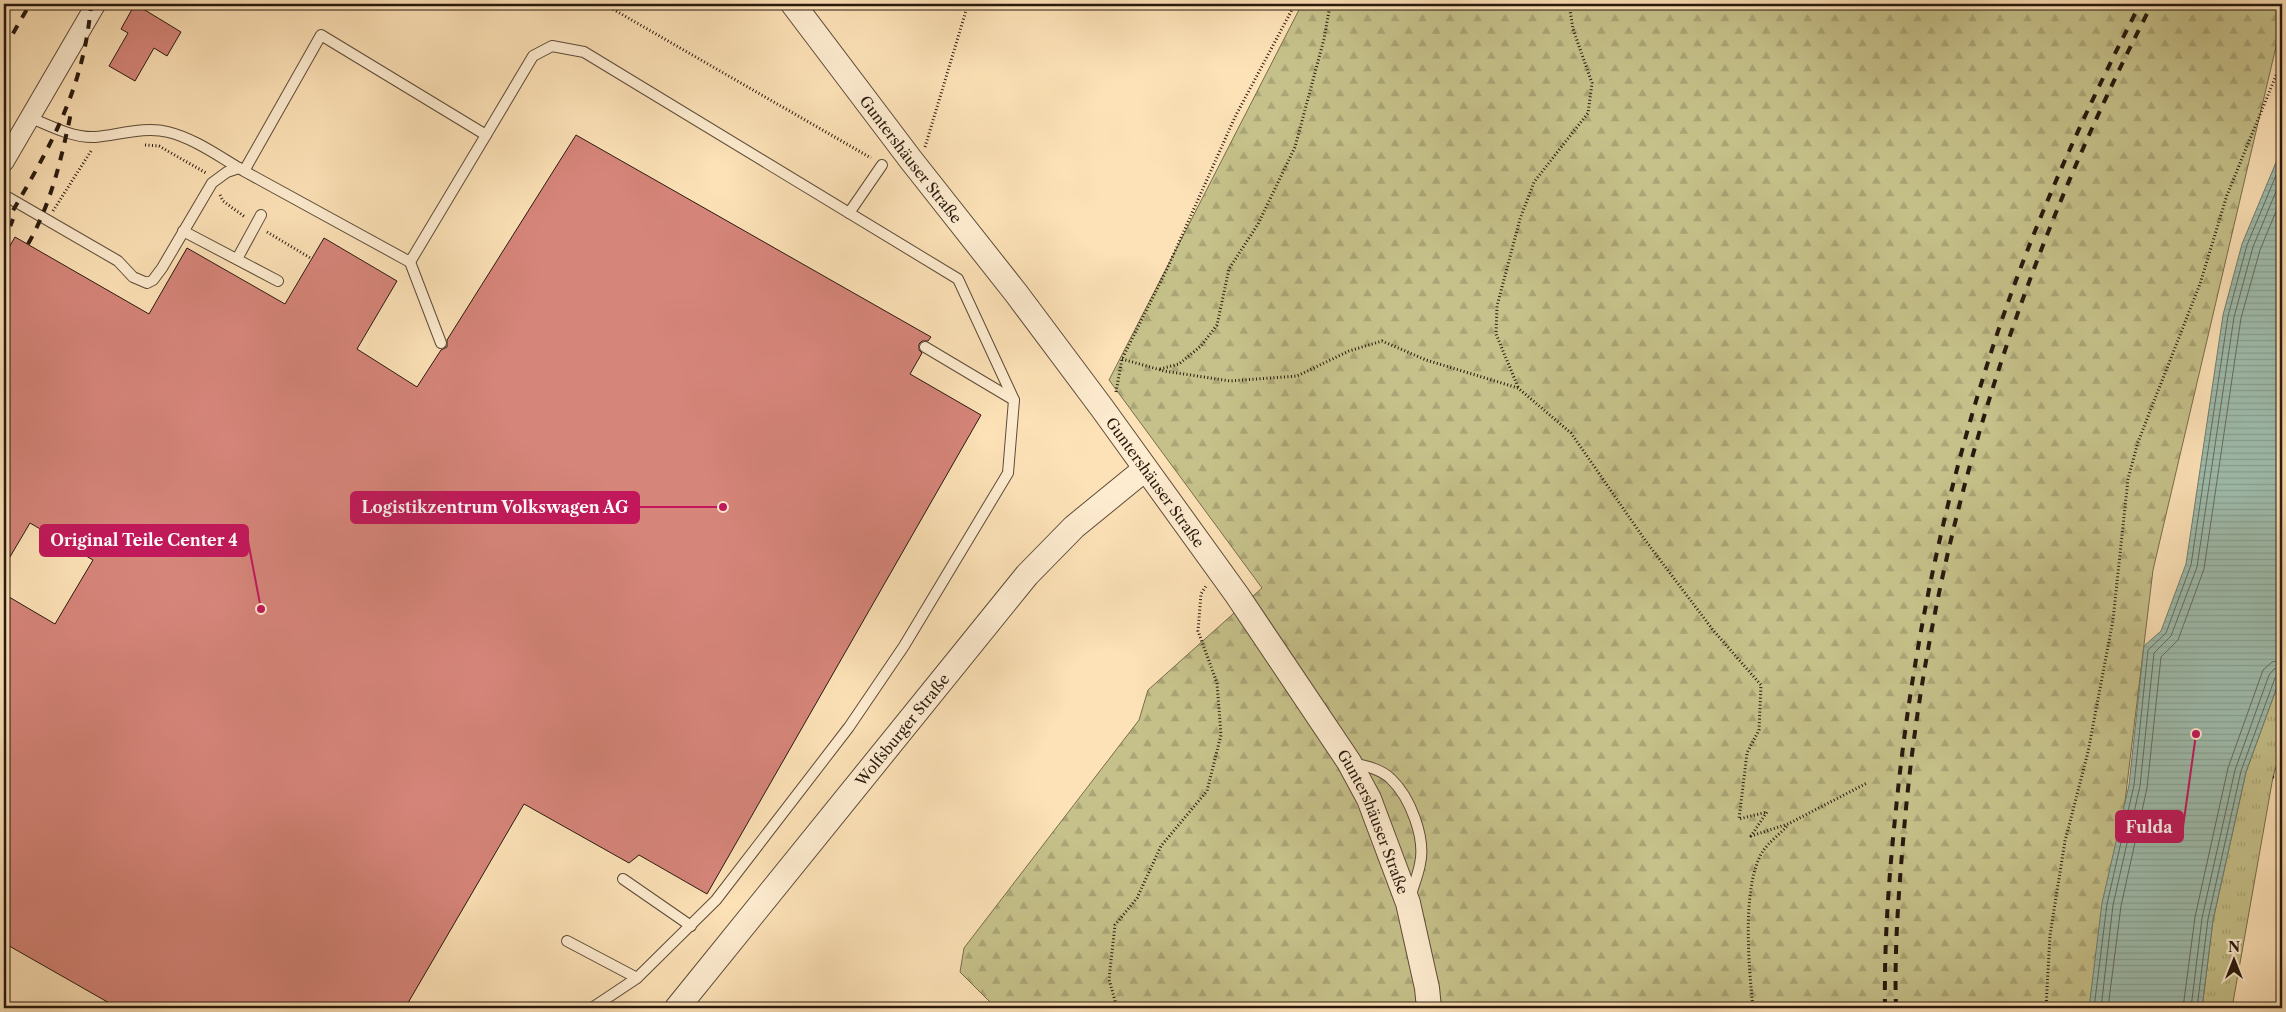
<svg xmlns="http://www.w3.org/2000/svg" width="2286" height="1012" font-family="'Libre Caslon Text',serif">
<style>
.grass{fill:url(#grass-tufts);stroke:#776d4c}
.forest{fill:url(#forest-firs);stroke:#776d4c}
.water{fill:url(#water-rules);stroke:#6f7c6f}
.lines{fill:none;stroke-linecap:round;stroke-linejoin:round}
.shore{stroke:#646c5e;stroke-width:1}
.building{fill:#d6857a;stroke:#28190e}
.service-casing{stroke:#5d4b38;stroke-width:12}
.minor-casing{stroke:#5d4b38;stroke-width:21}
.tertiary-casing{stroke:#5d4b38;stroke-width:26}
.path{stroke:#28190e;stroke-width:3;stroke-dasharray:1 2.5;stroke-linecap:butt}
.service{stroke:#feecd0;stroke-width:10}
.minor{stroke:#feecd0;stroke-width:19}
.tertiary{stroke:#feecd0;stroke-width:24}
.rail{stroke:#28190e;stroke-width:4;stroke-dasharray:9 9;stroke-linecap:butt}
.labels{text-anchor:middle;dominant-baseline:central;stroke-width:4.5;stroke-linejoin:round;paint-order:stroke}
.street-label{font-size:15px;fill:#28190e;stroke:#feecd0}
.leader{fill:none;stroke:#c2185b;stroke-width:2}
.callout-dot{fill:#c2185b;stroke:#feecd0;stroke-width:2}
.callout{fill:#c2185b;stroke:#c2185b;stroke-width:2}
.callout-label{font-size:16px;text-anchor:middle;font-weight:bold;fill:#fff}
</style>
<defs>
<pattern id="grass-tufts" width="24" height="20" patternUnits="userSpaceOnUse" patternTransform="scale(1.25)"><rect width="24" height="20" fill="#c6c18a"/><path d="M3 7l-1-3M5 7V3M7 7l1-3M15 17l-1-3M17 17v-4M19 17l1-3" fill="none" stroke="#aaa576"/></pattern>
<pattern id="forest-firs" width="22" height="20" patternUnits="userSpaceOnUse" patternTransform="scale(1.25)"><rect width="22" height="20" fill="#c6c18a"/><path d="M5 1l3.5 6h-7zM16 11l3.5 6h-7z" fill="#aaa576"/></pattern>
<pattern id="water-rules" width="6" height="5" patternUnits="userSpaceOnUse" patternTransform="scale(1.25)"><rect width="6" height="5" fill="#9fbeaf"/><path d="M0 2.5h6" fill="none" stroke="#89a395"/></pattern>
</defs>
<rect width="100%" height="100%" fill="#fde2b7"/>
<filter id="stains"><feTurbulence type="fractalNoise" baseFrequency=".004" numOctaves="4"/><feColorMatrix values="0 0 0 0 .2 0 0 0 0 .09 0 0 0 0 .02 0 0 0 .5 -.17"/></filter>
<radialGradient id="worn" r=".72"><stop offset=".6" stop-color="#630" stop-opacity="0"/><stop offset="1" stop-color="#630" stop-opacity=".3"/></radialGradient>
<polygon class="grass" points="2282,673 2282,746 2273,777 2232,1008 2202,1008 2213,920 2246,772"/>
<polygon class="forest" points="1302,4 2282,4 2282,21 2153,570 2100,1008 996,1008 960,972 964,948 1139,720 1148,690 1262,588 1109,380"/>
<polygon class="water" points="2282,148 2282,673 2246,772 2213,920 2202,1008 2089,1008 2102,903 2129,785 2144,646 2161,631 2186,564 2223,315 2242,244"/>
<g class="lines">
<g class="shore">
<polyline points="2094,1008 2107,904 2134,785 2148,650 2166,633 2191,565 2228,316 2247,245 2282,161"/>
<polyline points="2101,1008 2113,905 2140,786 2154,653 2171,636 2197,567 2234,317 2253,247 2282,177"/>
<polyline points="2108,1008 2121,906 2147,788 2161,657 2178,640 2204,569 2241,318 2260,250 2282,197"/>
<polyline points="2183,1008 2195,917 2228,768 2263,670 2272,662 2282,660"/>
<polyline points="2191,1008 2202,918 2235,770 2269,675 2274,669 2282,668"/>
<polyline points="2197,1008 2208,919 2241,771 2275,678 2282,674"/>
</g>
</g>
<g class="building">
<polygon points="135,4 181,32 167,56 154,48 135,81 109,66 128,33 121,29"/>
<polygon points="576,135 931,337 928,341 922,341 919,344 919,350 922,353 910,374 981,415 707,894 639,855 629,863 524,804 405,1008 118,1008 4,943 4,594 55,624 93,560 30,523 4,567 4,256 15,237 149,314 187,248 285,304 324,238 397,281 357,349 417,387 441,350 447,347 447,340"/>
</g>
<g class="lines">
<g class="service-casing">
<g id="service">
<polyline points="4,6 5,4"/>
<polyline points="486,135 533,56 552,46 584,52 958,279 1014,400 1008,473 904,646 849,727 716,900 637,978 592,1008"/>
<polyline points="239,168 244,171 410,262 486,135 321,35 244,171"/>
<path d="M4,195L118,261L133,277L147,283L153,280L162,268L212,183L227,172L239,168C217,155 193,138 168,132C145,126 118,135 95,137C73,138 50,126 29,117"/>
<polyline points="849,213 882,165"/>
<polyline points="183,231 278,281"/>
<polyline points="237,259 261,215"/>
<polyline points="410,262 441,343"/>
<polyline points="925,347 1014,400"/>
<path d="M1352,763C1366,766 1381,769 1391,779C1410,797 1426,838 1420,864C1418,875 1413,887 1410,898"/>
<polyline points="623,879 691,926"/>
<polyline points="567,941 637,978"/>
</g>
</g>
<g class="minor-casing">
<polyline id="minor" points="4,162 96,4"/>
</g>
<g class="tertiary-casing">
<g id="tertiary">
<path id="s1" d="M793,4L911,160L1016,293L1102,408L1237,595L1349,762L1369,799L1408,903L1427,988L1429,1008"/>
<path id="s2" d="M677,1008L1027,575L1074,527L1145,469"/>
</g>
</g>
<g class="path">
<polyline points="604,4 871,158"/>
<polyline points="145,145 159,146 206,173"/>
<polyline points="925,147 968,4"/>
<polyline points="220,195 223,201 245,217"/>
<polyline points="53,211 91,151"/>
<polyline points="267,232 312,259"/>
<polyline points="1122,359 1164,371 1230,381 1297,376 1349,351 1382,341 1426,360 1518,388 1571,433 1645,540 1713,630 1761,685 1759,730 1747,753 1739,819 1767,812 1751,836 1788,824 1867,783"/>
<polyline points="1160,369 1179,364 1201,346 1217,325 1229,269 1258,224 1295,147 1324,39 1329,11 1333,4"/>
<polyline points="1518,387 1496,334 1497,306 1520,219 1534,182 1588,113 1592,83 1573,29 1569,4"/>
<polyline points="1116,392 1122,359 1167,269 1235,117 1295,4"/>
<polyline points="2273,777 2282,779"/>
<polyline points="1117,1008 1109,979 1115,925 1137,898 1161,846 1207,791 1221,735 1217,683 1198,631 1201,594 1206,586"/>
<path d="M1753,1008C1749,968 1741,886 1763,851C1769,842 1780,834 1787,826"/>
<polyline points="2046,1008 2050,935 2065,841 2088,752 2113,620 2128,479 2138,442 2200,284 2227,195 2282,61"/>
</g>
<use href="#service" class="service"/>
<use href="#minor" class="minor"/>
<use href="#tertiary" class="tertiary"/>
<g class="rail">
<polyline points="4,49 30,4"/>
<path d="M4,226C47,152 84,92 91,4"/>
<polyline points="4,243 13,219"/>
<path d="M28,244C52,202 62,156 72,108"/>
<path d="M1885,1008C1884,942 1889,875 1896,809C1911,657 1942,507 1988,362C2027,238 2081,119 2140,4"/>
<path d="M1896,1008C1894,949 1899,889 1904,830C1929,540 2019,262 2152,4"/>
</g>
</g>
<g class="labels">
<g class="street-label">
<text stroke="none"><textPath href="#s1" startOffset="195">Guntershäuser Straße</textPath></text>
<text stroke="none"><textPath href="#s1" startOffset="600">Guntershäuser Straße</textPath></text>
<text stroke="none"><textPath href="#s2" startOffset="358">Wolfsburger Straße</textPath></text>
<text stroke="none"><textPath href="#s1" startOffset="1005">Guntershäuser Straße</textPath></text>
</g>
</g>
<path class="leader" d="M723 507L639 507M261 609L248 541M2196 734L2183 827"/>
<g class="callout-dot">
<circle cx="723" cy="507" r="5"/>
<circle cx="261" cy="609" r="5"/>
<circle cx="2196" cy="734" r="5"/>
</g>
<g class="callout">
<rect x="351" y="492" width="288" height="31" rx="5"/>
<rect x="40" y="525" width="208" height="31" rx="5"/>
<rect x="2116" y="811" width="67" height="31" rx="5"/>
</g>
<g class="callout-label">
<text x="495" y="513">Logistikzentrum Volkswagen AG</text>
<text x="144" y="546">Original Teile Center 4</text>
<text x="2149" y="833">Fulda</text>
</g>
<rect width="2286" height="1012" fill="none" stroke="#fde2b7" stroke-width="20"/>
<rect x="5" y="5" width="2276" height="1002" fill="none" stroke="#28190e" stroke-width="2.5"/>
<rect x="10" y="10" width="2266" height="992" fill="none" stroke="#28190e"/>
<g transform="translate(2234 960)" stroke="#feecd0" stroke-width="4" paint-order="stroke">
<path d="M0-4L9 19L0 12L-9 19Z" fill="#28190e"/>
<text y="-8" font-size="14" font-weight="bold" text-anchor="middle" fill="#28190e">N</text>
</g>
<rect width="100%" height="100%" filter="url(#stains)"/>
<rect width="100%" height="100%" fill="url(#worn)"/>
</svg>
